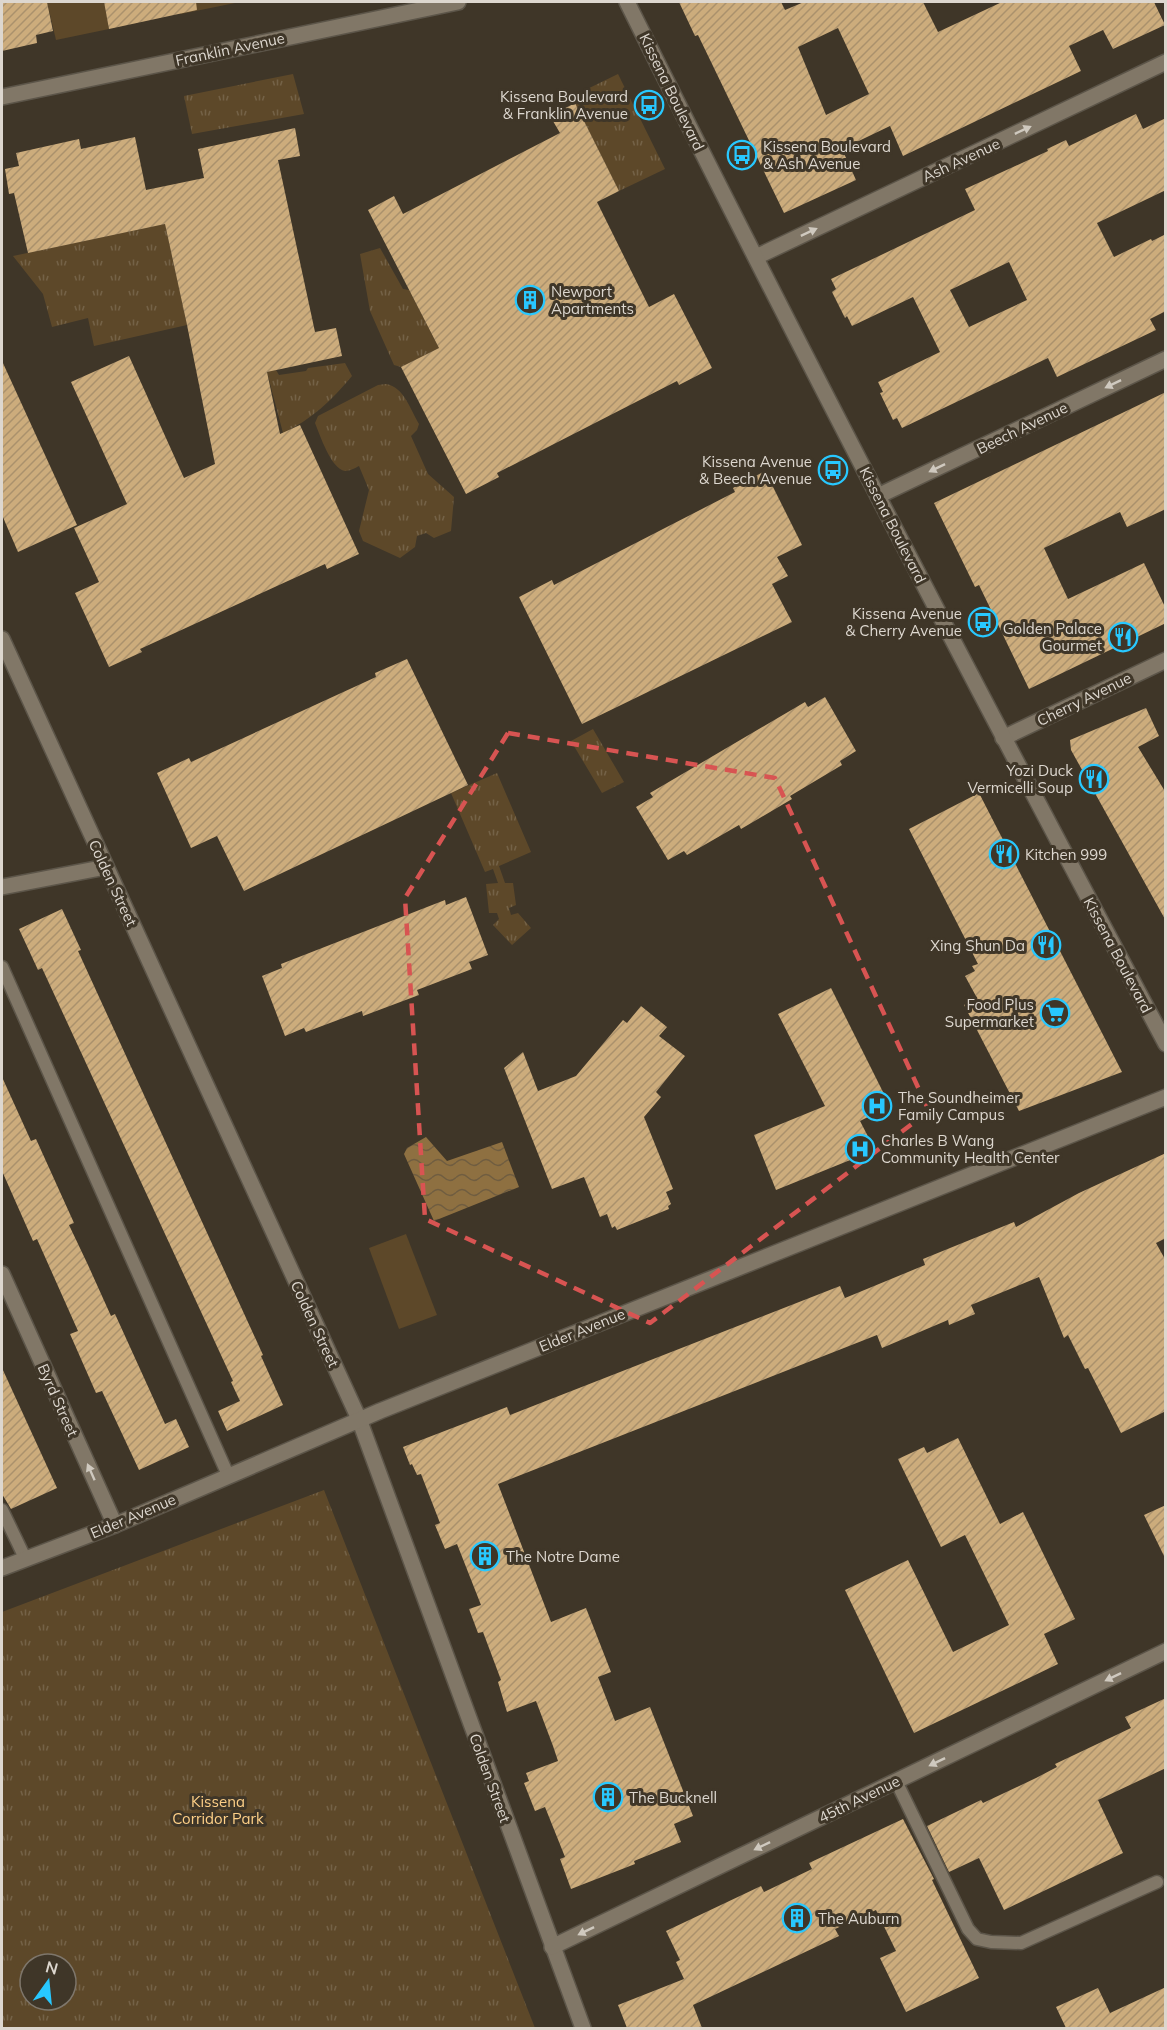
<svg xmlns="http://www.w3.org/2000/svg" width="1167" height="2030" font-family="Mulish,sans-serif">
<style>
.green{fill:#5d4829}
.park{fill:url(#park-tufts);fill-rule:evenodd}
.water{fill:url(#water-waves)}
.building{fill:url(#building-hatch);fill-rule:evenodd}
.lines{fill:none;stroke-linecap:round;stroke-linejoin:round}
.service-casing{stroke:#5c5549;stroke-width:15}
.minor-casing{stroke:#5c5549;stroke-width:18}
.secondary-casing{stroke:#5c5549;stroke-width:18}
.service{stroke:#817767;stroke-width:12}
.minor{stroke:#817767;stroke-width:15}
.secondary{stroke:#817767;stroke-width:15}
.oneway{fill:#cfc9bf}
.marked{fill:none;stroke:#d85452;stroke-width:4.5;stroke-dasharray:12 8;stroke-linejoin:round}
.labels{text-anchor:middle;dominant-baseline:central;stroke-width:6;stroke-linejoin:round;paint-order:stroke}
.street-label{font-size:15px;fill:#ddd7cf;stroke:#3f3628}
.poi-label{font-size:15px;fill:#ddd7cf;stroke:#3f3628;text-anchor:start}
.park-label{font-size:15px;fill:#fdcf87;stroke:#3f3628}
</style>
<defs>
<pattern id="park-tufts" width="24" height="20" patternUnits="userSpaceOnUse" patternTransform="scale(1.5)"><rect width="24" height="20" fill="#5d4829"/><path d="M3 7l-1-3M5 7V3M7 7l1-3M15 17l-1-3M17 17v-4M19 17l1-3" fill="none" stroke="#746247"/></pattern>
<pattern id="water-waves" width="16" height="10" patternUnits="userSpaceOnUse" patternTransform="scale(1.5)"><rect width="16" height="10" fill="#8e7041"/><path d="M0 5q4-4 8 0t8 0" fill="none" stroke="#705d40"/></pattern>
<pattern id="building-hatch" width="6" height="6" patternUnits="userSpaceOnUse" patternTransform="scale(1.5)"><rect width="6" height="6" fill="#ccac7c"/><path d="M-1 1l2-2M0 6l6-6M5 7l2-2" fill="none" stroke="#aa916c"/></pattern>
</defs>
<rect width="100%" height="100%" fill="#3f3628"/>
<g class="green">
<polygon points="47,2 104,2 109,29 56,40"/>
<polygon points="179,2 235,2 235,3 181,14"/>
<polygon points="406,1234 437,1315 399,1329 369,1248"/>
</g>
<g class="park">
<polygon points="293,74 304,114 192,134 184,96"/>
<polygon points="618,74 665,169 619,191 575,103 579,93"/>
<polygon points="165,224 187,325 94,346 88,318 52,327 43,294 13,256"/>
<polygon points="380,248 403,289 409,290 439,348 401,367 394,365 370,311 360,254"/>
<path d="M345,363L352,376C332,400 311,420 283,433L267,372L276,370L279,375L306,371L308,368Z"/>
<path d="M386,384C404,387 410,409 419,424L417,430L411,436L428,474L454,497L451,531L434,538L426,533L417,536L415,547L400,558L363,541L359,531L369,490L359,466C355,468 350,471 345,471C331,469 320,435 315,423L318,416L378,385Z"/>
<polygon points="593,729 624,782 602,793 571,741"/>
<polygon points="497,773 531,852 499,866 505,883 513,883 516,905 509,908 511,915 518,913 531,928 512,945 493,925 499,919 497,913 489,913 486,884 498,883 493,869 485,872 451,793"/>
<path d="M324,1490L535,2028H2V1612ZM30,1964H66V2000H30Z"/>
</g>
<polygon class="water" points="426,1137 447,1161 502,1142 519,1187 434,1221 404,1154 407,1148"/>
<g class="building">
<polygon points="2,2 47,2 53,31 36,35 37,43 2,51"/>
<polygon points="104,2 196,2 197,10 109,29"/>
<path d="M679,2H781L785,10L804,2H923L938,32L1002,2H1154L1165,25L1113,49L1103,30L1069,46L1081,71L903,156L890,126L842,149L856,180L784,213L698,35L695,36ZM838,28L869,94L826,115L798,47Z"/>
<polygon points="575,103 619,191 597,202 649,307 674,294 712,368 679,385 677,381 497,473 499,477 466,494 401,367 439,348 368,210 394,196 403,214 560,133 550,116"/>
<path d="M1136,114L1143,129L1166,118V190L1097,223L1114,257L1151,239L1152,241L1166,234V311L1150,319L1156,330L1057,377L1048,358L902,428L897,418L893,420L880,393L883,392L878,382L940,352L913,297L852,326L847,316L845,318L832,292L836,289L831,279L975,210L965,189L1048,151L1047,149L1066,140L1069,146ZM1009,262L1027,300L969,327L950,290Z"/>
<polygon points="295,128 300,156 278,160 315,332 336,328 342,356 267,372 280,434 300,425 359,554 327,569 325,564 140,649 142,652 109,667 75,593 99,582 74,528 127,504 71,382 129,356 184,478 215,464 187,325 165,224 28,253 14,193 9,194 5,169 19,166 16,153 79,139 81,149 135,137 146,190 204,178 198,149"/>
<polygon points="2,361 77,525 18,552 2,515"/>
<polygon points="1166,392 1166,509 1127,527 1120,512 1044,548 1068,599 1144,563 1166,609 1166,623 1029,689 979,585 975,587 934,503"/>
<polygon points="765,471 802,545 777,557 788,576 772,584 792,622 582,724 519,597 552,580 554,585 735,492 733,488"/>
<polygon points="407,659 468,785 244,891 217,836 191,848 157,773 189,758 191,762 376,677 375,673"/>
<polygon points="825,697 856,751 840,761 842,765 790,796 792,799 741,829 739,825 687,855 684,851 668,860 636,807 653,797 650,793 805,702 808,707"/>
<polygon points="1146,708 1159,736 1138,747 1166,793 1166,921 1071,750 1070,740"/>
<polygon points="979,793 1122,1072 1019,1111 964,1005 977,998 965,976 975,971 972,966 978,964 909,829"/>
<polygon points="466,897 488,955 469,962 472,969 417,990 419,995 363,1016 362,1011 306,1032 304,1028 285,1036 262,976 282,968 281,964 445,900 446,905"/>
<polygon points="62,909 81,950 78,951 263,1355 261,1356 283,1405 227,1431 218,1411 240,1401 231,1382 233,1381 42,968 38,970 19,929"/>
<polygon points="831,988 890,1106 860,1121 875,1150 776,1190 754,1135 825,1106 778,1014"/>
<polygon points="641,1006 667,1027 659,1036 685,1056 656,1092 661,1097 644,1117 673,1189 666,1192 671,1204 668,1206 669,1209 617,1230 615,1226 612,1228 607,1214 600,1217 584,1177 552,1189 504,1068 523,1052 538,1091 576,1076 623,1020 627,1023"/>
<polygon points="2,1077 31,1141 36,1139 74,1223 69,1225 88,1265 111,1316 115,1314 165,1424 176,1419 189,1447 139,1470 102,1391 96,1393 70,1334 78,1331 37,1239 33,1241 2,1171"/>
<polygon points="1166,1153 1166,1238 1156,1243 1166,1261 1166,1411 1121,1433 1088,1368 1085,1369 1068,1335 1064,1338 1039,1277 971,1305 975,1314 949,1325 948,1320 882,1348 877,1335 498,1484 551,1622 586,1608 611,1672 598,1677 615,1721 650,1707 693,1816 674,1824 681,1842 634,1861 635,1864 571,1889 560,1859 565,1857 545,1807 535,1811 524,1783 529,1781 526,1773 558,1761 553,1746 536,1701 507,1712 498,1682 501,1680 483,1632 478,1633 469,1609 481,1605 457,1544 445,1549 435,1525 440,1523 421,1474 417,1475 412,1464 410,1465 403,1447 507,1407 510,1415 840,1286 845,1298 925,1265 923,1259 1014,1222 1016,1227 1079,1193"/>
<polygon points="2,1368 57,1488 11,1509 2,1494"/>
<polygon points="958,1438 1000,1524 1023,1512 1075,1619 1044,1634 1058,1664 914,1733 845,1590 908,1560 953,1652 1009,1625 965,1535 941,1547 898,1459 924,1447 927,1453"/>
<polygon points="1166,1505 1166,1560 1144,1515"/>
<polygon points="1166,1698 1166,1768 1098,1800 1123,1853 1004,1910 979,1858 949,1872 927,1826 981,1800 983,1803 1036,1778 1057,1767 1055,1764 1131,1728 1125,1717"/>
<polygon points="903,1819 934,1879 932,1880 979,1978 906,2012 880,1958 896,1951 876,1910 835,1929 839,1936 693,2005 702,2028 627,2028 618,2005 684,1979 676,1962 680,1960 666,1931 761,1886 764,1892 812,1869 809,1863"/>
<polygon points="1166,1987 1166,2028 1066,2028 1056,2007 1098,1988 1110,2013"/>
</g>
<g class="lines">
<g class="service-casing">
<g id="service">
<polyline points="2,967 228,1475"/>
<polyline points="2,1510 25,1558"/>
<polyline points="896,1781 968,1929 977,1939 991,1942 1021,1943 1157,1882"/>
</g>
</g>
<g class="minor-casing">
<g id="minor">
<polyline points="2,97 458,2"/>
<polyline points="756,257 1166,62"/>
<polyline points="878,496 1166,359"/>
<polyline points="2,639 359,1419 583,2028"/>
<polyline points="1003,738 1166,660"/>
<polyline points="2,887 106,867"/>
<polyline points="2,1274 115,1525"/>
<polyline points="2,1568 115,1525 380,1411 1166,1097"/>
<polyline points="552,1947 1166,1651"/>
</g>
</g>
<g class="secondary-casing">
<path id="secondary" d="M627,2C801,352 982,699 1166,1044"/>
</g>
<use href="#service" class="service"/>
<use href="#minor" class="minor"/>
<use href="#secondary" class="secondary"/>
</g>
<defs><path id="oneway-solid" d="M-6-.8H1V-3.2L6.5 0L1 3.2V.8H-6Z" transform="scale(1.5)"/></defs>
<g class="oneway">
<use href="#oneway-solid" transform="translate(1023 130) rotate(-25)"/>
<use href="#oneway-solid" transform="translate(809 232) rotate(-25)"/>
<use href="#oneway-solid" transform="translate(1113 384) rotate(154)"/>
<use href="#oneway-solid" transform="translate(937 468) rotate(154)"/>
<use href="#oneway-solid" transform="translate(91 1472) rotate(-114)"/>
<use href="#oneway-solid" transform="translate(1113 1677) rotate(154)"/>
<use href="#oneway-solid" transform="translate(937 1762) rotate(154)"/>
<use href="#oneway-solid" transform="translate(762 1846) rotate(154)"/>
<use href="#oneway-solid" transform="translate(586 1931) rotate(154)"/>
</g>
<path class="marked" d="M508,733L775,778L929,1111L650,1323L425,1219L405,898Z"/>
<defs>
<g id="bus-ring" transform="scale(1.5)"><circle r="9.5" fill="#3f3628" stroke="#28c8ff" stroke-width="1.5"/><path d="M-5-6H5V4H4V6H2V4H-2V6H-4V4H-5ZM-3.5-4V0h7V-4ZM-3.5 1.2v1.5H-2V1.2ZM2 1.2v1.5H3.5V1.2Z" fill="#28c8ff"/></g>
<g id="building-ring" transform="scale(1.5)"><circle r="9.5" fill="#3f3628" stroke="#28c8ff" stroke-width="1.5"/><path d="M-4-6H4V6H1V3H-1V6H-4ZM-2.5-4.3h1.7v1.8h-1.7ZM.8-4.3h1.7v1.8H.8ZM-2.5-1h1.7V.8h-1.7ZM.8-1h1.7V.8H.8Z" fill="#28c8ff"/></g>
<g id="restaurant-ring" transform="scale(1.5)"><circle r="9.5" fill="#3f3628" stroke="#28c8ff" stroke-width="1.5"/><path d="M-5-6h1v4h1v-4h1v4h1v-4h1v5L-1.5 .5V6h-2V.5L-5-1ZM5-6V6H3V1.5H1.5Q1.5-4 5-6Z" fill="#28c8ff"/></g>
<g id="supermarket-ring" transform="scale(1.5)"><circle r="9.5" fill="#3f3628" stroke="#28c8ff" stroke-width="1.5"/><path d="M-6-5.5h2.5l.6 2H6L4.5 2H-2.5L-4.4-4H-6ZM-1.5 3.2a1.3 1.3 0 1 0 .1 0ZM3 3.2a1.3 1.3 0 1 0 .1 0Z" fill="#28c8ff"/></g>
<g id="hospital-ring" transform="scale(1.5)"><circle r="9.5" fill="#3f3628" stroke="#28c8ff" stroke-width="1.5"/><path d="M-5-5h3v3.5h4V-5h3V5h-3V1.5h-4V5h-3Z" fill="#28c8ff"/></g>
</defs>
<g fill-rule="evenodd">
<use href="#bus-ring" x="649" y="105"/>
<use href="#bus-ring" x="742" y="155"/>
<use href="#building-ring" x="530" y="300"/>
<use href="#bus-ring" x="833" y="470"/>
<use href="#bus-ring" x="983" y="622"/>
<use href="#restaurant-ring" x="1123" y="637"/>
<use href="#restaurant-ring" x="1094" y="779"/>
<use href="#restaurant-ring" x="1004" y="854"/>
<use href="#restaurant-ring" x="1046" y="945"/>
<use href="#supermarket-ring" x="1055" y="1013"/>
<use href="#hospital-ring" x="877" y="1106"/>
<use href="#hospital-ring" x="860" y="1149"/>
<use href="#building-ring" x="485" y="1556"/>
<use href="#building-ring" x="608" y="1797"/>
<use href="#building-ring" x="797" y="1918"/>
</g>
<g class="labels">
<g class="street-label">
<text transform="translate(230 49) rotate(-12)">Franklin Avenue</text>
<text transform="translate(672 92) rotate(64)">Kissena Boulevard</text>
<text transform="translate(961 160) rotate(-25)">Ash Avenue</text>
<text transform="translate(1022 428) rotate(-26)">Beech Avenue</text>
<text transform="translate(893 525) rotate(63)">Kissena Boulevard</text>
<text transform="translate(1084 699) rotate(-26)">Cherry Avenue</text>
<text transform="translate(113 883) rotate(65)">Colden Street</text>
<text transform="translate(1118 955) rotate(62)">Kissena Boulevard</text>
<text transform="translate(315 1324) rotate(65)">Colden Street</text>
<text transform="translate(582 1330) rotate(-22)">Elder Avenue</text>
<text transform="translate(58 1400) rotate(66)">Byrd Street</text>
<text transform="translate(133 1516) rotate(-23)">Elder Avenue</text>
<text transform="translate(490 1778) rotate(70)">Colden Street</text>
<text transform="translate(859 1799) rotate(-26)">45th Avenue</text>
</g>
<g class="poi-label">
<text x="628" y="96" text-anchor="end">Kissena Boulevard<tspan x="628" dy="17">&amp; Franklin Avenue</tspan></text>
<text x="763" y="146">Kissena Boulevard<tspan x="763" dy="17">&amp; Ash Avenue</tspan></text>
<text x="551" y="291">Newport<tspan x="551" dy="17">Apartments</tspan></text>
<text x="812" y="461" text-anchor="end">Kissena Avenue<tspan x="812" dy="17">&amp; Beech Avenue</tspan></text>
<text x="962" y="613" text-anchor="end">Kissena Avenue<tspan x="962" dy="17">&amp; Cherry Avenue</tspan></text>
<text x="1102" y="628" text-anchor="end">Golden Palace<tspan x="1102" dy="17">Gourmet</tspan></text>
<text x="1073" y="770" text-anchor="end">Yozi Duck<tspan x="1073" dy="17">Vermicelli Soup</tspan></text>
<text x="1025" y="854">Kitchen 999</text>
<text x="1025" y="945" text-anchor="end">Xing Shun Da</text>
<text x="1034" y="1004" text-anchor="end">Food Plus<tspan x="1034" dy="17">Supermarket</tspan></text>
<text x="898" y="1097">The Soundheimer<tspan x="898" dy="17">Family Campus</tspan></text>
<text x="881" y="1140">Charles B Wang<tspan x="881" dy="17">Community Health Center</tspan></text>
<text x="506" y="1556">The Notre Dame</text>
<text x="629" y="1797">The Bucknell</text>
<text x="818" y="1918">The Auburn</text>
</g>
<g class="park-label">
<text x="218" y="1801">Kissena<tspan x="218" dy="17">Corridor Park</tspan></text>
</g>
</g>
<rect width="1167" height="2030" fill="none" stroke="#ddd7cf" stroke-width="6"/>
<g transform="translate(48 1982) rotate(15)"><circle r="28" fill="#3f3628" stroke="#7e766b" stroke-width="1.5"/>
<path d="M0-4.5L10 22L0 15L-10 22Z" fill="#28c8ff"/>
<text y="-9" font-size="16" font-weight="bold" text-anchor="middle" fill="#ddd7cf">N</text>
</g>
</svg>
